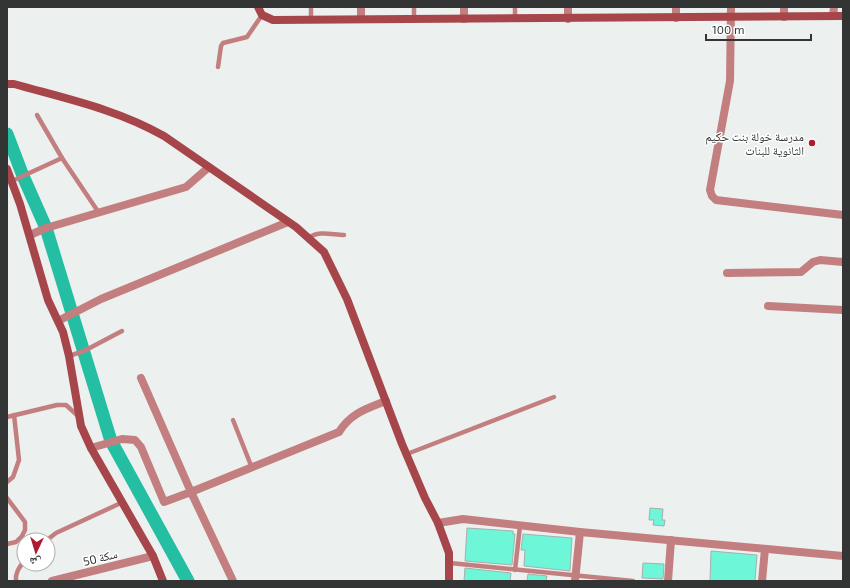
<svg xmlns="http://www.w3.org/2000/svg" width="850" height="588" font-family="'Exo 2','Noto Naskh Arabic',sans-serif">
<style>
.lines{fill:none;stroke-linecap:round;stroke-linejoin:round}
.river{stroke:#24bea3;stroke-width:13}
.building{fill:#6df6d8;stroke:#a9adac}
.lane{stroke:#c37f7f;stroke-width:4.5}
.street{stroke:#c37f7f;stroke-width:8}
.secondary{stroke:#a6464a;stroke-width:8}
.poi-dot{fill:#ae1a32;stroke:#fff;stroke-width:1.5}
.labels{text-anchor:middle;dominant-baseline:central;stroke-width:3;stroke-linejoin:round;paint-order:stroke}
.poi-label{font-size:12px;fill:#333534;stroke:#fff;text-anchor:end}
.street-label{font-size:12px;fill:#333534;stroke:#fff}
</style>
<rect width="100%" height="100%" fill="#ecf0ef"/>
<g class="lines">
<polyline class="river" points="7,134 23,176 46,228 111,441 188,581"/>
</g>
<g class="building">
<polygon points="650,508 663,509 662,520 665,520 664,526 653,525 654,520 649,520"/>
<polygon points="467,528 513,531 513,534 515,534 512,565 465,561"/>
<polygon points="523,534 572,538 570,571 524,566 525,550 521,550"/>
<polygon points="711,551 757,555 755,581 710,581"/>
<polygon points="643,563 664,564 663,579 642,578"/>
<polygon points="465,568 511,573 510,581 464,581"/>
<polygon points="528,574 547,576 546,581 527,581"/>
</g>
<g class="lines">
<g class="lane">
<polyline points="311,7 311,19"/>
<polyline points="414,19 414,7"/>
<polyline points="515,19 515,7"/>
<polyline points="218,67 221,46 223,43 247,37 262,15"/>
<polyline points="37,115 62,158 99,213"/>
<polyline points="12,181 62,158"/>
<path d="M309,238C318,230 333,235 344,235"/>
<polyline points="69,356 84,351 122,331"/>
<polyline points="7,417 57,405 66,405 78,416"/>
<polyline points="233,420 252,468"/>
<polyline points="407,454 554,397"/>
<polyline points="7,482 13,477 19,460 14,415"/>
<polyline points="7,498 25,522 25,530 22,536 16,542 7,544"/>
<polyline points="47,540 56,533 123,502"/>
<polyline points="450,563 633,581"/>
<polyline points="515,570 520,526"/>
<path d="M16,581C15,573 19,568 24,561"/>
</g>
<g class="street">
<polyline points="731,7 730,81 710,190 712,196 716,200 843,215"/>
<polyline points="833,16 834,7"/>
<polyline points="784,17 784,7"/>
<polyline points="676,18 676,7"/>
<polyline points="361,19 361,7"/>
<polyline points="464,19 464,7"/>
<polyline points="568,19 568,7"/>
<polyline points="30,235 46,228 186,187 209,167"/>
<polyline points="727,273 801,272 813,262 820,260 843,262"/>
<polyline points="768,306 843,310"/>
<polyline points="58,321 101,299 288,222"/>
<polyline points="141,378 191,492 233,581"/>
<path d="M91,448L122,439L135,440L141,447L164,502L191,492L339,432C351,413 366,409 386,401"/>
<polyline points="438,523 463,519 580,532 843,556"/>
<polyline points="52,581 153,556"/>
<polyline points="575,581 580,532"/>
<polyline points="668,581 671,540"/>
<polyline points="762,581 765,549"/>
</g>
<g class="secondary">
<polyline points="258,7 262,15 273,20 843,16"/>
<path d="M7,84H14C67,99 116,109 164,136L296,227L324,252L347,299L402,444L425,498L438,523L449,553V581"/>
<polyline points="7,169 20,204 48,300 63,332 69,356 81,426 91,448 153,556 163,581"/>
</g>
</g>
<circle class="poi-dot" cx="812" cy="143" r="4"/>
<g class="labels">
<g class="poi-label">
<text x="804" y="136">مدرسة خولة بنت حكيم<tspan x="804" dy="14">الثانوية للبنات</tspan></text>
</g>
<g class="street-label">
<text transform="translate(100 557) rotate(-14)">سكة 50</text>
</g>
</g>
<rect width="850" height="588" fill="none" stroke="#333534" stroke-width="16"/>
<g transform="translate(36 552) rotate(184)"><circle r="19" fill="#ffffff" stroke="#adaeae"/>
<path d="M0-3L7 15L0 10L-7 15Z" fill="#ae1a32"/>
<text y="-6" font-size="11" font-weight="bold" text-anchor="middle" fill="#333534">ش</text>
</g>
<path d="M706 34v6h105v-6" fill="none" stroke="#333534" stroke-width="2"/>
<text x="712" y="34" font-size="12" fill="#333534" stroke="#ffffff" stroke-width="3" paint-order="stroke">100 m</text>
</svg>
